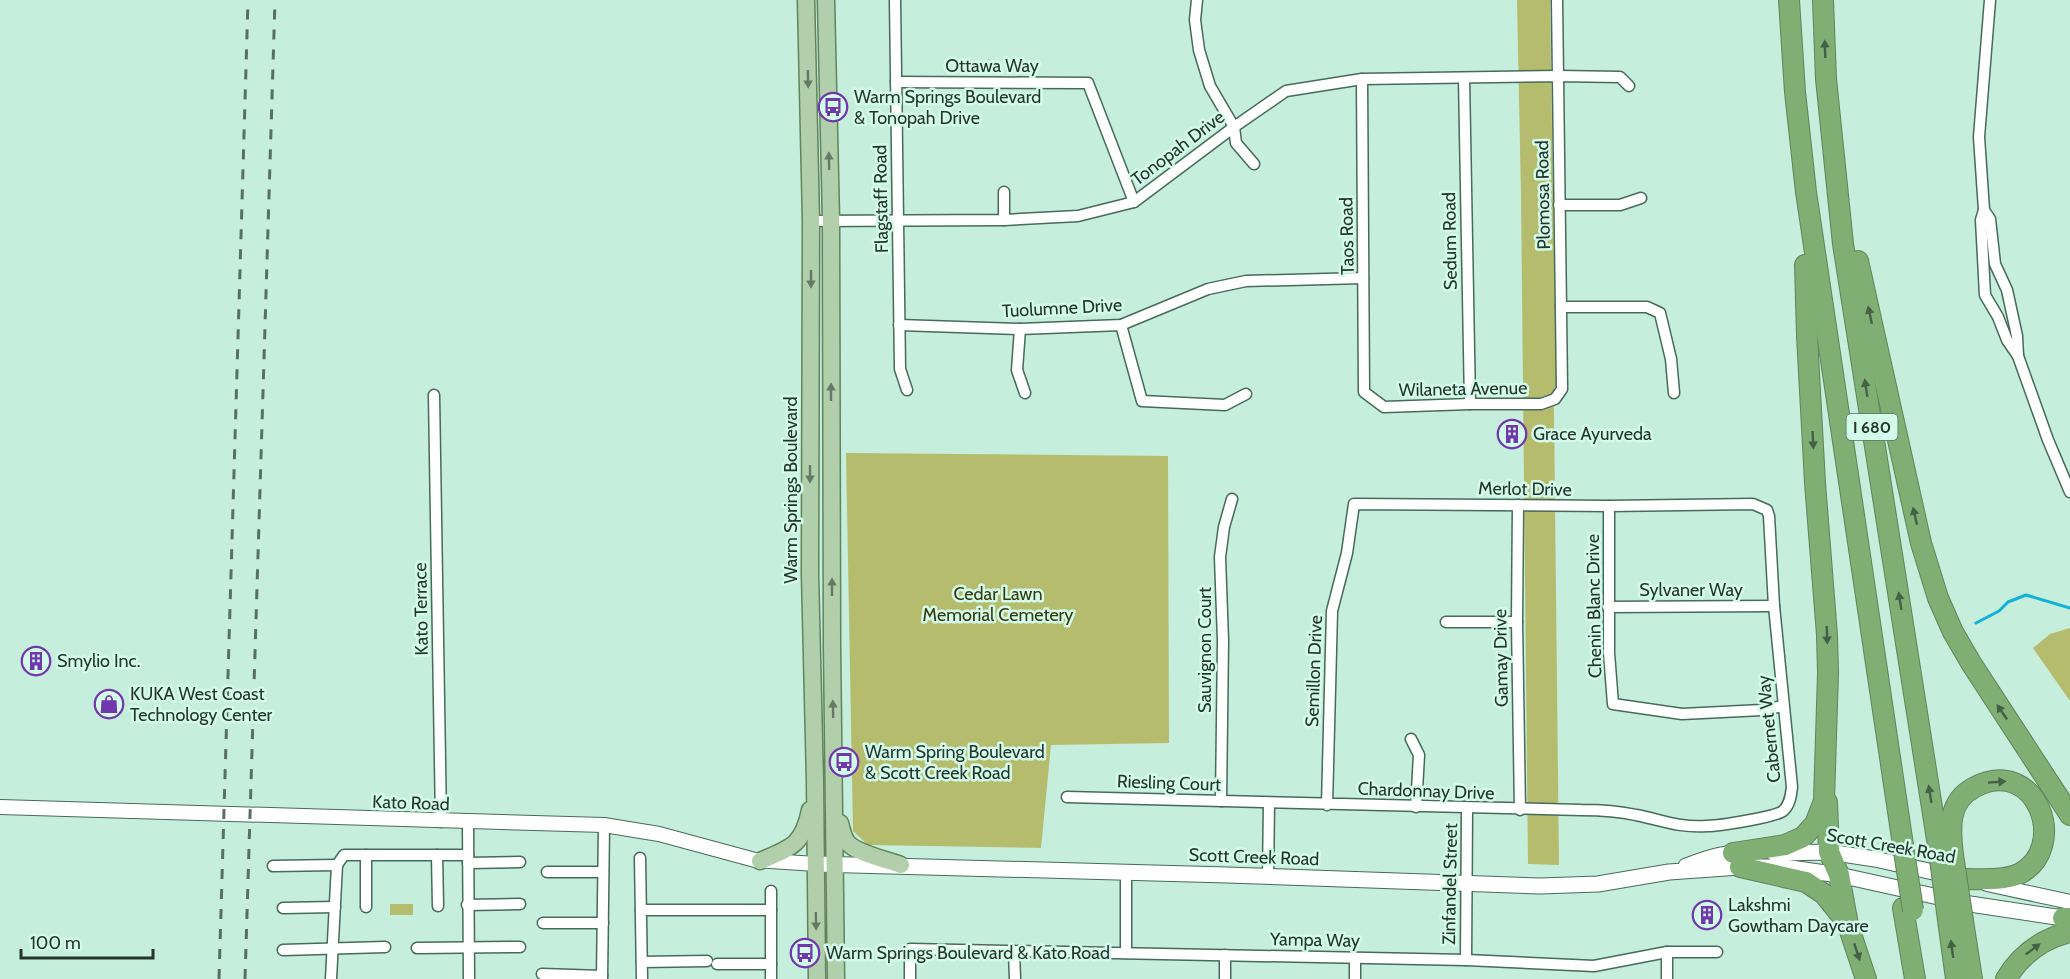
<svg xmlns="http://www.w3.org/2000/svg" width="2070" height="979" font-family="Cabin,sans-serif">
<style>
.green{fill:#b6bc6e}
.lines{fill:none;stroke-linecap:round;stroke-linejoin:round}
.stream{stroke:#11b2d8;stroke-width:3}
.minor-casing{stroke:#466a5b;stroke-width:13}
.tertiary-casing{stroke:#466a5b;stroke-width:16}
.secondary-casing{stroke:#466a5b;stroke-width:17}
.primary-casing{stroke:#60845b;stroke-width:19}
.motorway-casing{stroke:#60845b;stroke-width:22}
.minor{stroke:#fff;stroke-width:10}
.tertiary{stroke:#fff;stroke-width:14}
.secondary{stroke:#fff;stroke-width:15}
.primary{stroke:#b2cfab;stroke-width:16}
.motorway{stroke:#7faf73;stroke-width:20}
.rail{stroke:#586f65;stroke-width:3;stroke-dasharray:10 10;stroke-linecap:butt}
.motorway-bridge-casing{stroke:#60845b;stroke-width:22;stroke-linecap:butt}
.motorway-bridge{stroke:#7faf73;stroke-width:20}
.oneway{fill:#446046}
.oneway2{fill:#647a66}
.labels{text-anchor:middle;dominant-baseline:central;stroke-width:5;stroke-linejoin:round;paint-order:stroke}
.shield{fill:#d3fbea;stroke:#597066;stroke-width:1.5}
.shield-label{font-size:16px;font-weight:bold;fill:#25352e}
.street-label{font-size:18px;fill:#25352e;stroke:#d3fbea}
.poi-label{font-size:18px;fill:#25352e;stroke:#d3fbea;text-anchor:start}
.park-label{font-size:18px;fill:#37390d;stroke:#d3fbea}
</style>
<rect width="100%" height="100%" fill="#c6eedc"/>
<g class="green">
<polygon points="1517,0 1550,0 1556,385 1554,389 1554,412 1559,865 1528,864 1521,196"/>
<polygon points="846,453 1168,456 1169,743 1051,745 1041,848 868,845 853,831"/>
<polygon points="2070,628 2070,701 2033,648 2050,634"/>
<rect x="390" y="904" width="23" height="11"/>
</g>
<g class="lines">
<polyline class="stream" points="1976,623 1999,611 2008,602 2026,595 2070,608"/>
<g class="minor-casing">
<g id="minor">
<polyline points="895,0 900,369 907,390"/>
<polyline points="1197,0 1195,20 1199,50 1210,86 1234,127 1236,143 1254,164"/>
<polyline points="1990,0 1979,137 1984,210 1981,220 1985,295 1998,317 2007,340 2018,356 2048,440 2070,492"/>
<polyline points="1464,78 1470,404"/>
<polyline points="1362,79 1364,392 1384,407 1470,404 1541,404 1555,399 1562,389 1557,0"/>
<polyline points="896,82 1088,83 1134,202"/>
<polyline points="1559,205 1620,205 1641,198"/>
<polyline points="1984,210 1990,219 1995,264 2007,290 2017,336 2018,356"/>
<polyline points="1004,220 1004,192"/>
<polyline points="811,221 1004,220 1078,216 1134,202 1234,127 1286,91 1362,79 1558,76 1620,77 1629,86"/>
<polyline points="1561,307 1647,307 1660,313 1671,359 1674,393"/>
<polyline points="899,325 1020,329 1121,325 1208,289 1246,281 1363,278"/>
<polyline points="1121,325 1142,401 1225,405 1246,394"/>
<polyline points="1020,329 1017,370 1025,393"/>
<polyline points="434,395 441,822"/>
<polyline points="1518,505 1517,622 1520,810"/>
<polyline points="1609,506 1609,653 1613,704 1682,714 1762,710 1783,706"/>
<polyline points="1608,607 1774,606"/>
<polyline points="1446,622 1517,622"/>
<polyline points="1411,739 1419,755 1416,807"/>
<path d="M1067,797C1239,802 1410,807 1581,810C1599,810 1618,811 1636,815C1662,820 1679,828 1707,826C1719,826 1775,817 1783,811C1790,805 1791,795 1792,787L1774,606L1769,516L1767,510L1753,504L1609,506L1354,504L1347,553L1332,611L1327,805"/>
<polyline points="1221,801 1223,641 1220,557 1224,527 1232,499"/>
<polyline points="468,823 469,979"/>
<polyline points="437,855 438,906"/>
<polyline points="640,858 642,979"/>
<polyline points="468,863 520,862"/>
<polyline points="273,866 337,865"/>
<polyline points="547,872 603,872"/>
<polyline points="1268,876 1269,803"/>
<polyline points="467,905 520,904"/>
<polyline points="366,907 366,855"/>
<polyline points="283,908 335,907"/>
<polyline points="641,910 771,910"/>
<polyline points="543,923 603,923"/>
<polyline points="417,948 520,947"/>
<polyline points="283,950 385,947"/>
<polyline points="1014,951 1015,979"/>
<polyline points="1126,953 1126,872"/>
<polyline points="1466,960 1467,809"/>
<polyline points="642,962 707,961"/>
<polyline points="717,964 771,964"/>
<polyline points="542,974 602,976"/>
<polyline points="331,979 337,865 344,855 468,855"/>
<polyline points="602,979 604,825"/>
<polyline points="771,979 771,891"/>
<polyline points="910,979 910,949 1466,960 1594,966 1667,952 1717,952"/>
<polyline points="1225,979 1225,955"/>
<polyline points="1355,979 1355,958"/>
<polyline points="1667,979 1667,952"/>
</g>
</g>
<g class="tertiary-casing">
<g id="tertiary">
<polyline points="0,807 604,825 659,834 755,860 816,864"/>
<polyline points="1987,884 2070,902"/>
</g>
</g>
<g class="secondary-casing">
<g id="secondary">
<polyline points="1774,853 1829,852 1875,859 1951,876"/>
<polyline points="816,864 1227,875 1540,886 1598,884 1669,872 1740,867 1784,867 1839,875 1970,904 2063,918"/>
<path d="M1686,866C1705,859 1723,852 1744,853"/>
</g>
</g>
<g class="primary-casing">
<g id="primary">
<polyline points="806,0 811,221 810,574 815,782 817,979"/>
<polyline points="826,0 831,220 832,645 836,979"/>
<path d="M840,823C842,830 843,837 847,842C855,853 888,860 901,865"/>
<path d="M760,861C791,848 803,845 810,810"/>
</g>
</g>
<g class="motorway-casing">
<g id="motorway">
<polyline points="1789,0 1795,92 1806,192 1903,845"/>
<polyline points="1823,0 1826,79 1843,244 1939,852"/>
<polyline points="1858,261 1921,543 1938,598 1953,632 1971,663 2070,815"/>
<polyline points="1827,802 1829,852 1839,875 1848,925 1866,979"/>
<polyline points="1733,853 1785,845 1803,837 1815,824 1824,801 1828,673 1827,635 1815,483 1807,336 1805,265"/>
<path d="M1953,855C1950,829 1947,801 1975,787C2037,755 2070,848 2019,874C2002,881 1982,879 1964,879"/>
<polyline points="1740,867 1806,882 1824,894 1845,920"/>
<polyline points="1903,908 1915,979"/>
<polyline points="2063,918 2070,918"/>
<polyline points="1948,920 1956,979"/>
<polyline points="1963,921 1972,979"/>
<path d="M2006,979C2021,954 2042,939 2070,932"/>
</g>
</g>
<use href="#minor" class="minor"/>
<use href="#tertiary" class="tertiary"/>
<use href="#secondary" class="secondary"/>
<use href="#primary" class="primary"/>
<use href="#motorway" class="motorway"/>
<g class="rail">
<polyline points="219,979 248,0"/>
<polyline points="245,979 275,0"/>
</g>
<g class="motorway-bridge-casing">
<g id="motorway-bridge">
<polyline points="1903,845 1913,910"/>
<polyline points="1939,852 1948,920"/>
<polyline points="1953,855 1963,921"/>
</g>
</g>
<use href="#motorway-bridge" class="motorway-bridge"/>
</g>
<defs><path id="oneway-solid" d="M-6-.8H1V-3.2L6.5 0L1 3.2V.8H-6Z" transform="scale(1.5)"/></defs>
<g class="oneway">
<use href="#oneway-solid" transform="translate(1825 49) rotate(-92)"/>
<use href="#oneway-solid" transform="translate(1870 315) rotate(-102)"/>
<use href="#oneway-solid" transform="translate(1866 388) rotate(-99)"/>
<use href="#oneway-solid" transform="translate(1813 440) rotate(87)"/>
<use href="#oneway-solid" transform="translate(1915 516) rotate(-103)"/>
<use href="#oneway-solid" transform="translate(1900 601) rotate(-99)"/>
<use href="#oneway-solid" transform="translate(1827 635) rotate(88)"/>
<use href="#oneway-solid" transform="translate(2002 712) rotate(-124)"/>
<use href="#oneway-solid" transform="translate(1997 782) rotate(-4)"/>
<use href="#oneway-solid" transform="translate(1930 794) rotate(-99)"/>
<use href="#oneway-solid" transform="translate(1952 949) rotate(-98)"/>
<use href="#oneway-solid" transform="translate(2033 949) rotate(-37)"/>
<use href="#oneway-solid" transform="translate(1857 952) rotate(72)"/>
</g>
<g class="oneway2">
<use href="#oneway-solid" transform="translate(808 79) rotate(89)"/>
<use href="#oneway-solid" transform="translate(829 161) rotate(-91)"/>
<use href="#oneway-solid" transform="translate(811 279) rotate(90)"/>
<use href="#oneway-solid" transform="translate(831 392) rotate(-90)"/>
<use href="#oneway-solid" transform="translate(810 474) rotate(90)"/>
<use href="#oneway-solid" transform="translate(832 587) rotate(-90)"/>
<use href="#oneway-solid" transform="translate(833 709) rotate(-91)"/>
<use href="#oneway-solid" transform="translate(816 921) rotate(89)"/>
</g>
<defs>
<g id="bus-ring" transform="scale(1.5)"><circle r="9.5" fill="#d3fbea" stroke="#7137ad" stroke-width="1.5"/><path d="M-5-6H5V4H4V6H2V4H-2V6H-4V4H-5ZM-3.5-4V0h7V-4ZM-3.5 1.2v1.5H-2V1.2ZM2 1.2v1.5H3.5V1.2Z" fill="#7137ad"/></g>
<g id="building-ring" transform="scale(1.5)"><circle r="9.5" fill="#d3fbea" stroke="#7137ad" stroke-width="1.5"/><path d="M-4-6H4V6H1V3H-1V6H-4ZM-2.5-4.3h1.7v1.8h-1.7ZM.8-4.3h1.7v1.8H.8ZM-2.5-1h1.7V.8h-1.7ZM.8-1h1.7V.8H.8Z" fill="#7137ad"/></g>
<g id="shop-ring" transform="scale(1.5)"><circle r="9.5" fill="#d3fbea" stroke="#7137ad" stroke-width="1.5"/><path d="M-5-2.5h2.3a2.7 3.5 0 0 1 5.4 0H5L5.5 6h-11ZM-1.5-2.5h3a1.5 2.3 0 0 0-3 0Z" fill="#7137ad"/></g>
</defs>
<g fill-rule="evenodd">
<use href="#bus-ring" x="833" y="107"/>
<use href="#building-ring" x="1512" y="434"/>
<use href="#building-ring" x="36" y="661"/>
<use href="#shop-ring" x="109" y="704"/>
<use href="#bus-ring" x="844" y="762"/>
<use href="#building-ring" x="1707" y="915"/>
<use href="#bus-ring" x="805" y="953"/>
</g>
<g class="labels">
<rect class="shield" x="1846.5" y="414" width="51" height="26" rx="4.5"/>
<g class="shield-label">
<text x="1872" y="427">I 680</text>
</g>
<g class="street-label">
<text x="992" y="66">Ottawa Way</text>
<text transform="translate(1178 148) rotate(-37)">Tonopah Drive</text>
<text transform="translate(1543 195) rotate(-91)">Plomosa Road</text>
<text transform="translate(881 199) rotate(-91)">Flagstaff Road</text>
<text transform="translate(1347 236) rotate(-91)">Taos Road</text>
<text transform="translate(1450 241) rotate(-91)">Sedum Road</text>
<text transform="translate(1062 308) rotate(-3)">Tuolumne Drive</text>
<text transform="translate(1463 389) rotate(-1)">Wilaneta Avenue</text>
<text transform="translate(1525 489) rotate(1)">Merlot Drive</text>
<text transform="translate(791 490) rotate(-90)">Warm Springs Boulevard</text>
<text x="1691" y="590">Sylvaner Way</text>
<text transform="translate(1594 606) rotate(-91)">Chenin Blanc Drive</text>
<text transform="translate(421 609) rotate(-91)">Kato Terrace</text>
<text transform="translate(1205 650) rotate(-90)">Sauvignon Court</text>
<text transform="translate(1501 658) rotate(-91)">Gamay Drive</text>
<text transform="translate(1314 671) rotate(-88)">Semillon Drive</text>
<text transform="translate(1769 729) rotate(-96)">Cabernet Way</text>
<text transform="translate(1169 783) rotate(2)">Riesling Court</text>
<text transform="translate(1426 791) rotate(2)">Chardonnay Drive</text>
<text transform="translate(411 803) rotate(2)">Kato Road</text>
<text transform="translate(1891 846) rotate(10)">Scott Creek Road</text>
<text transform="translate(1254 857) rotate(2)">Scott Creek Road</text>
<text transform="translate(1450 884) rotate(-89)">Zinfandel Street</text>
<text transform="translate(1315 940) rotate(1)">Yampa Way</text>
</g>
<g class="poi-label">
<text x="854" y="97">Warm Springs Boulevard<tspan x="854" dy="21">&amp; Tonopah Drive</tspan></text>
<text x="1533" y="434">Grace Ayurveda</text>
<text x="57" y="661">Smylio Inc.</text>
<text x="130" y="694">KUKA West Coast<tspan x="130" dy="21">Technology Center</tspan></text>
<text x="865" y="752">Warm Spring Boulevard<tspan x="865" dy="21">&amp; Scott Creek Road</tspan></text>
<text x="1728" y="905">Lakshmi<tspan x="1728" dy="21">Gowtham Daycare</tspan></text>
<text x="826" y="953">Warm Springs Boulevard &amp; Kato Road</text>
</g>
<g class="park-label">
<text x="998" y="594">Cedar Lawn<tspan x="998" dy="21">Memorial Cemetery</tspan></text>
</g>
</g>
<path d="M21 949v9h132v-9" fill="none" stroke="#25352e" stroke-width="3"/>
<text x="30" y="949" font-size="18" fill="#25352e" stroke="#d3fbea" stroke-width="4.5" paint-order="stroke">100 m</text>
</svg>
